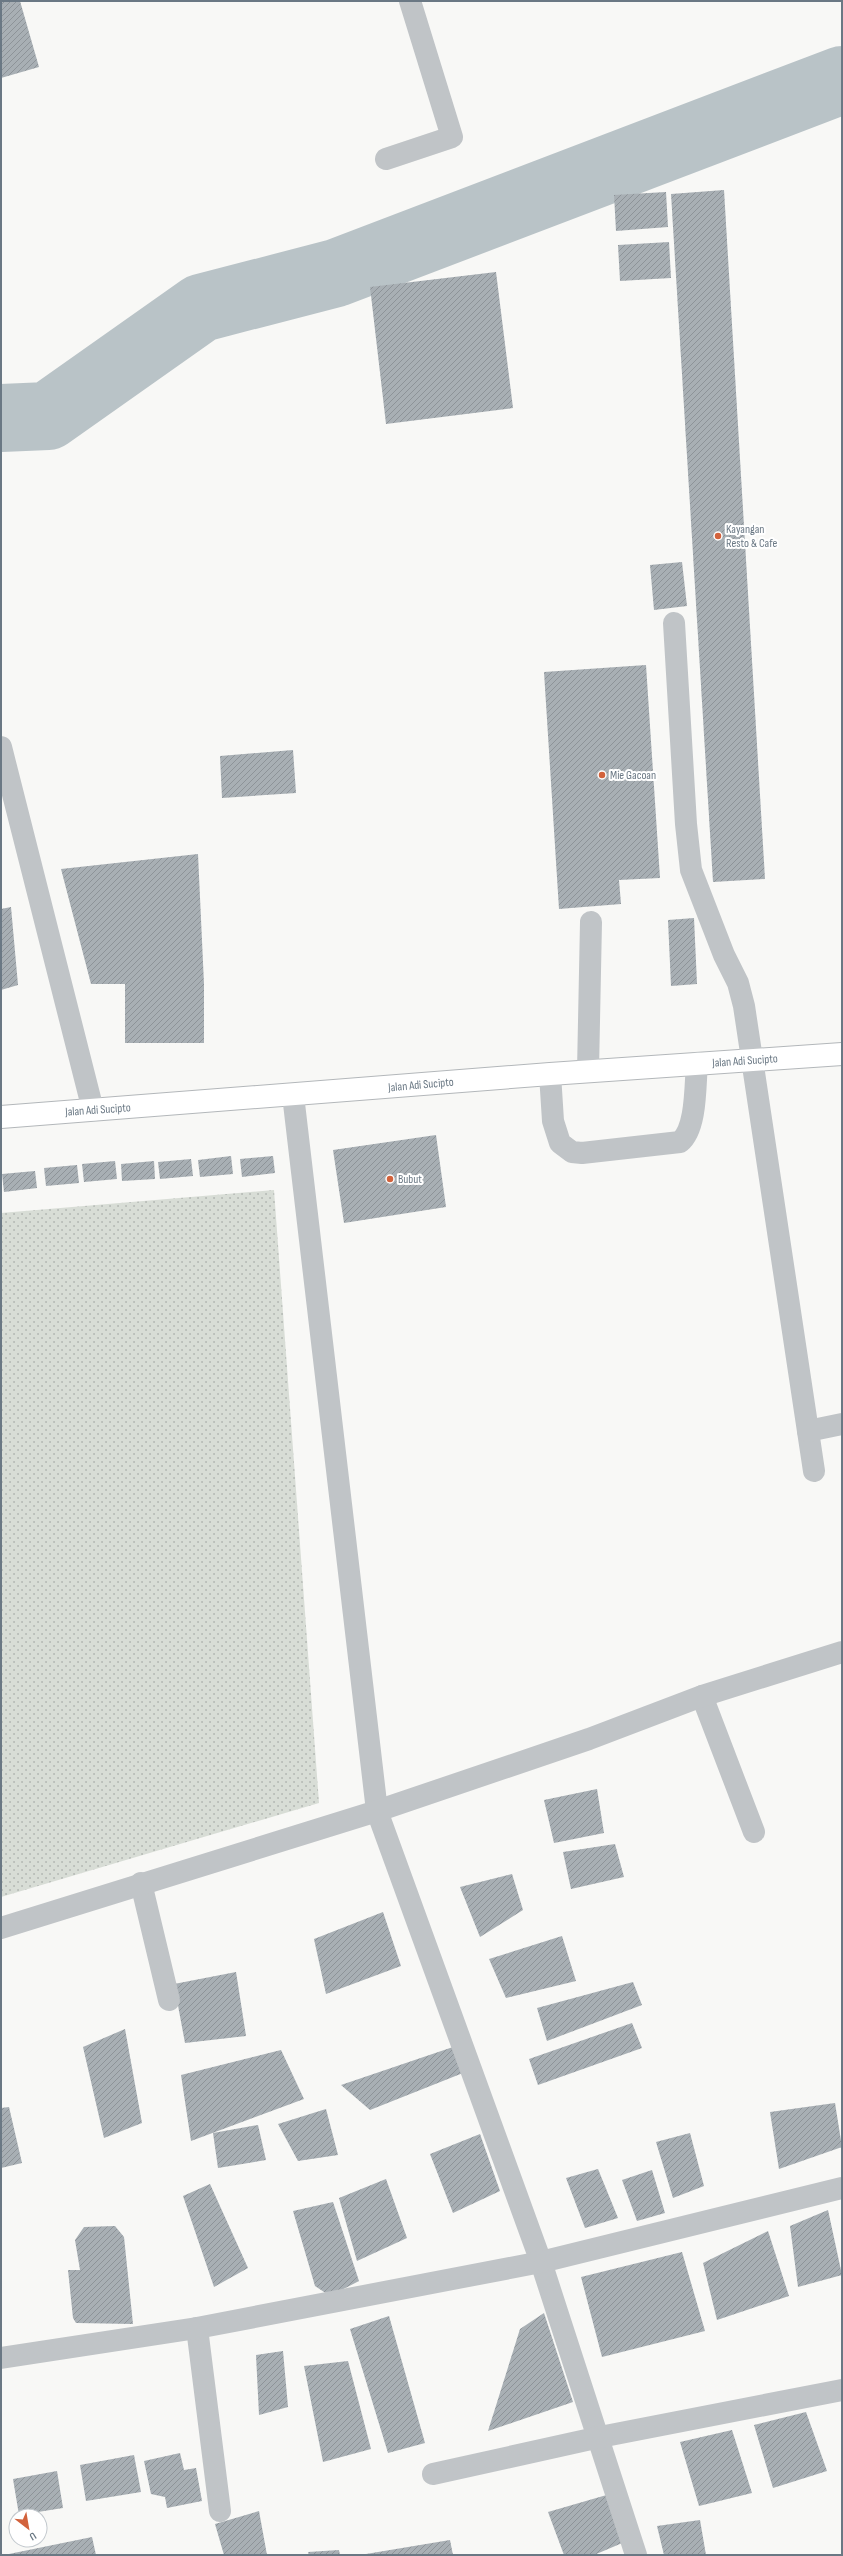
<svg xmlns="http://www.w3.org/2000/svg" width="843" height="2556" font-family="'Sofia Sans Condensed',sans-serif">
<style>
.grass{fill:url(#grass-dots)}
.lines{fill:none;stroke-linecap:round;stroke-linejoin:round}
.river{stroke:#b9c3c7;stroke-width:68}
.building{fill:url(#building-hatch)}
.highway-casing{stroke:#b3b7ba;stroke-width:24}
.minor{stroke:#c0c4c7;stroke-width:22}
.highway{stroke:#fff;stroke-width:22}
.poi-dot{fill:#d2623c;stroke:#fff;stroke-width:1.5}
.labels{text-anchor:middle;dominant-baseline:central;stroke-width:4;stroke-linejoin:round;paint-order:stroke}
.poi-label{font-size:12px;fill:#6a7884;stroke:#fff;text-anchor:start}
.street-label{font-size:12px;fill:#6a7884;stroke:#fff}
</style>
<defs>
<pattern id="grass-dots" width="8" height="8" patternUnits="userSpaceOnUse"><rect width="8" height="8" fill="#d8ddd6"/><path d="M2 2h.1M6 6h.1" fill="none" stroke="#b3b8b3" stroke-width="1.8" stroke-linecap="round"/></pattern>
<pattern id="building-hatch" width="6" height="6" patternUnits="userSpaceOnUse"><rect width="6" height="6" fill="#a8afb4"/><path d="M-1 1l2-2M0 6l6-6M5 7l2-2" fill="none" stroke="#8d9398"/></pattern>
</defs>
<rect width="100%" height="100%" fill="#f8f8f6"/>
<polygon class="grass" points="274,1190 319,1803 1,1897 1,1213"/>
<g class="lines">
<polyline class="river" points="1,418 48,416 201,308 336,273 842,80"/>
</g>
<g class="building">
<polygon points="1,1 20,1 39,67 1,78"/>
<polygon points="724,190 765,879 713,882 671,194"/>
<polygon points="666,192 668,227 616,231 614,195"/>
<polygon points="669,242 671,278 620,281 618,245"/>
<polygon points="496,272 513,408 386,424 370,287"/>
<polygon points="682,562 687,606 654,610 650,565"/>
<polygon points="646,665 660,878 619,880 621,904 559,909 544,672"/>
<polygon points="293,750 296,793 222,798 220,756"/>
<polygon points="198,854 204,984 204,1043 125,1043 125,984 91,984 61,869"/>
<polygon points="11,907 18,985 1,990 1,909"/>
<polygon points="694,918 697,984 671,986 668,920"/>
<polygon points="436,1135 446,1207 344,1223 333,1150"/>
<polygon points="231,1156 233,1174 200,1177 198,1160"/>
<polygon points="273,1156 275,1173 242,1177 240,1159"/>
<polygon points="191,1159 193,1176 160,1179 158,1162"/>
<polygon points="115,1161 117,1179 84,1182 82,1164"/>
<polygon points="154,1161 155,1179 122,1181 121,1164"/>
<polygon points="77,1165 79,1183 46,1186 44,1168"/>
<polygon points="35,1171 37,1188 4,1192 2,1174"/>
<polygon points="597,1789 604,1833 554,1843 544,1800"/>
<polygon points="615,1844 624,1877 571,1889 563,1852"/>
<polygon points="512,1874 523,1910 480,1937 460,1887"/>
<polygon points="383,1912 401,1966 326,1994 314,1939"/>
<polygon points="562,1936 576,1981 506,1998 489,1959"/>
<polygon points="236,1972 246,2036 185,2043 174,1984"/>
<polygon points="633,1982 642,2005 547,2041 537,2008"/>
<polygon points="632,2023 642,2048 538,2085 529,2059"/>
<polygon points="125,2029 142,2123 104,2138 83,2047"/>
<polygon points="453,2047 463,2073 370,2110 341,2085"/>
<polygon points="281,2050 304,2099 191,2141 181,2075"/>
<polygon points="835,2103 842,2147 779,2169 770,2112"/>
<polygon points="9,2107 22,2163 1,2168 1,2108"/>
<polygon points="326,2109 338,2155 298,2161 278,2124"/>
<polygon points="258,2125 266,2160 218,2168 213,2133"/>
<polygon points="690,2133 704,2186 673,2198 656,2142"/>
<polygon points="480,2134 500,2191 453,2213 430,2154"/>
<polygon points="598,2169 618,2218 585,2228 566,2178"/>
<polygon points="652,2170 665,2213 637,2221 622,2180"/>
<polygon points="386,2179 407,2238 357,2261 339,2198"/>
<polygon points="210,2184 248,2268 214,2287 183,2196"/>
<polygon points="333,2202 359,2281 330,2296 315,2286 293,2211"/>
<polygon points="828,2210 842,2275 798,2287 790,2226"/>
<polygon points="115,2226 124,2237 133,2324 76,2323 73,2318 68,2270 80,2270 75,2240 84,2227"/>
<polygon points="768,2231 789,2296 717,2320 703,2263"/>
<polygon points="682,2252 705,2331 602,2357 581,2277"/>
<polygon points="544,2313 573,2402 488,2431 520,2329"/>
<polygon points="389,2316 425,2443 388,2453 350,2329"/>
<polygon points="283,2351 288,2407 259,2415 256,2355"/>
<polygon points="348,2361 371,2449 323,2462 304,2366"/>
<polygon points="806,2412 827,2471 773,2488 754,2425"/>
<polygon points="732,2430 752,2493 699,2506 680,2442"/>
<polygon points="180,2453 184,2470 196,2468 202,2501 167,2508 165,2497 151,2494 144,2461"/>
<polygon points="134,2455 141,2492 86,2501 80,2465"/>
<polygon points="57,2471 63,2508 19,2515 13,2479"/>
<polygon points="610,2494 627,2541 594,2555 564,2555 548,2512"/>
<polygon points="259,2511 267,2555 224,2555 215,2524"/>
<polygon points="700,2520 706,2555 664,2555 657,2526"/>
<polygon points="92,2537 96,2555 9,2555 9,2554"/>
<polygon points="450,2540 453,2555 366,2555 366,2554"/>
<polygon points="339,2550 340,2555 309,2555 308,2552"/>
</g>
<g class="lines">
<g class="highway-casing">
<polyline id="highway" points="1,1117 550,1074 842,1054"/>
</g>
<g class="minor">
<polyline points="386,159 452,137 410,1"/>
<polyline points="674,623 686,824 691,870 724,955 738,983 744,1006 814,1471"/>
<polyline points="1,747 93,1110"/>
<polyline points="588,1071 591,922"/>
<path d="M550,1074L553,1121L560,1143L572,1152L582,1153L680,1142C697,1128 695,1084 697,1063"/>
<polyline points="293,1095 377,1811 541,2262 636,2555"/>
<polyline points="808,1431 842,1424"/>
<polyline points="702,1696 754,1832"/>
<polyline points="141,1883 169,2000"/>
<polyline points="1,1928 377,1811 589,1739 702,1696 842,1652"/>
<polyline points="197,2328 220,2511"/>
<polyline points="1,2358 197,2328 541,2262 842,2188"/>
<polyline points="433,2474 600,2437 842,2390"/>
</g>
<use href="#highway" class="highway"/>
</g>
<g class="poi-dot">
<circle cx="718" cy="536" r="4"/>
<circle cx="602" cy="775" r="4"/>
<circle cx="390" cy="1179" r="4"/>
</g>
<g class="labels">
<g class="poi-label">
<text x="726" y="529">Kayangan<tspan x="726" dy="14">Resto &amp; Cafe</tspan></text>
<text x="610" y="775">Mie Gacoan</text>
<text x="398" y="1179">Bubut</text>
</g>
<g class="street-label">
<text transform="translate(745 1061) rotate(-4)">Jalan Adi Sucipto</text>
<text transform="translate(421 1085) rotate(-5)">Jalan Adi Sucipto</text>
<text transform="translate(98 1110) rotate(-4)">Jalan Adi Sucipto</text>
</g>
</g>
<rect width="843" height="2556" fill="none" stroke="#6a7884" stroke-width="4"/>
<g transform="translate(28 2528) rotate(149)"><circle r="19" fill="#ffffff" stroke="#c3c9ce"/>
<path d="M0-3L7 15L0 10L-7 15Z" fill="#d2623c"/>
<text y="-6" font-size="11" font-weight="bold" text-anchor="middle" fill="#6a7884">U</text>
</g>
</svg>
